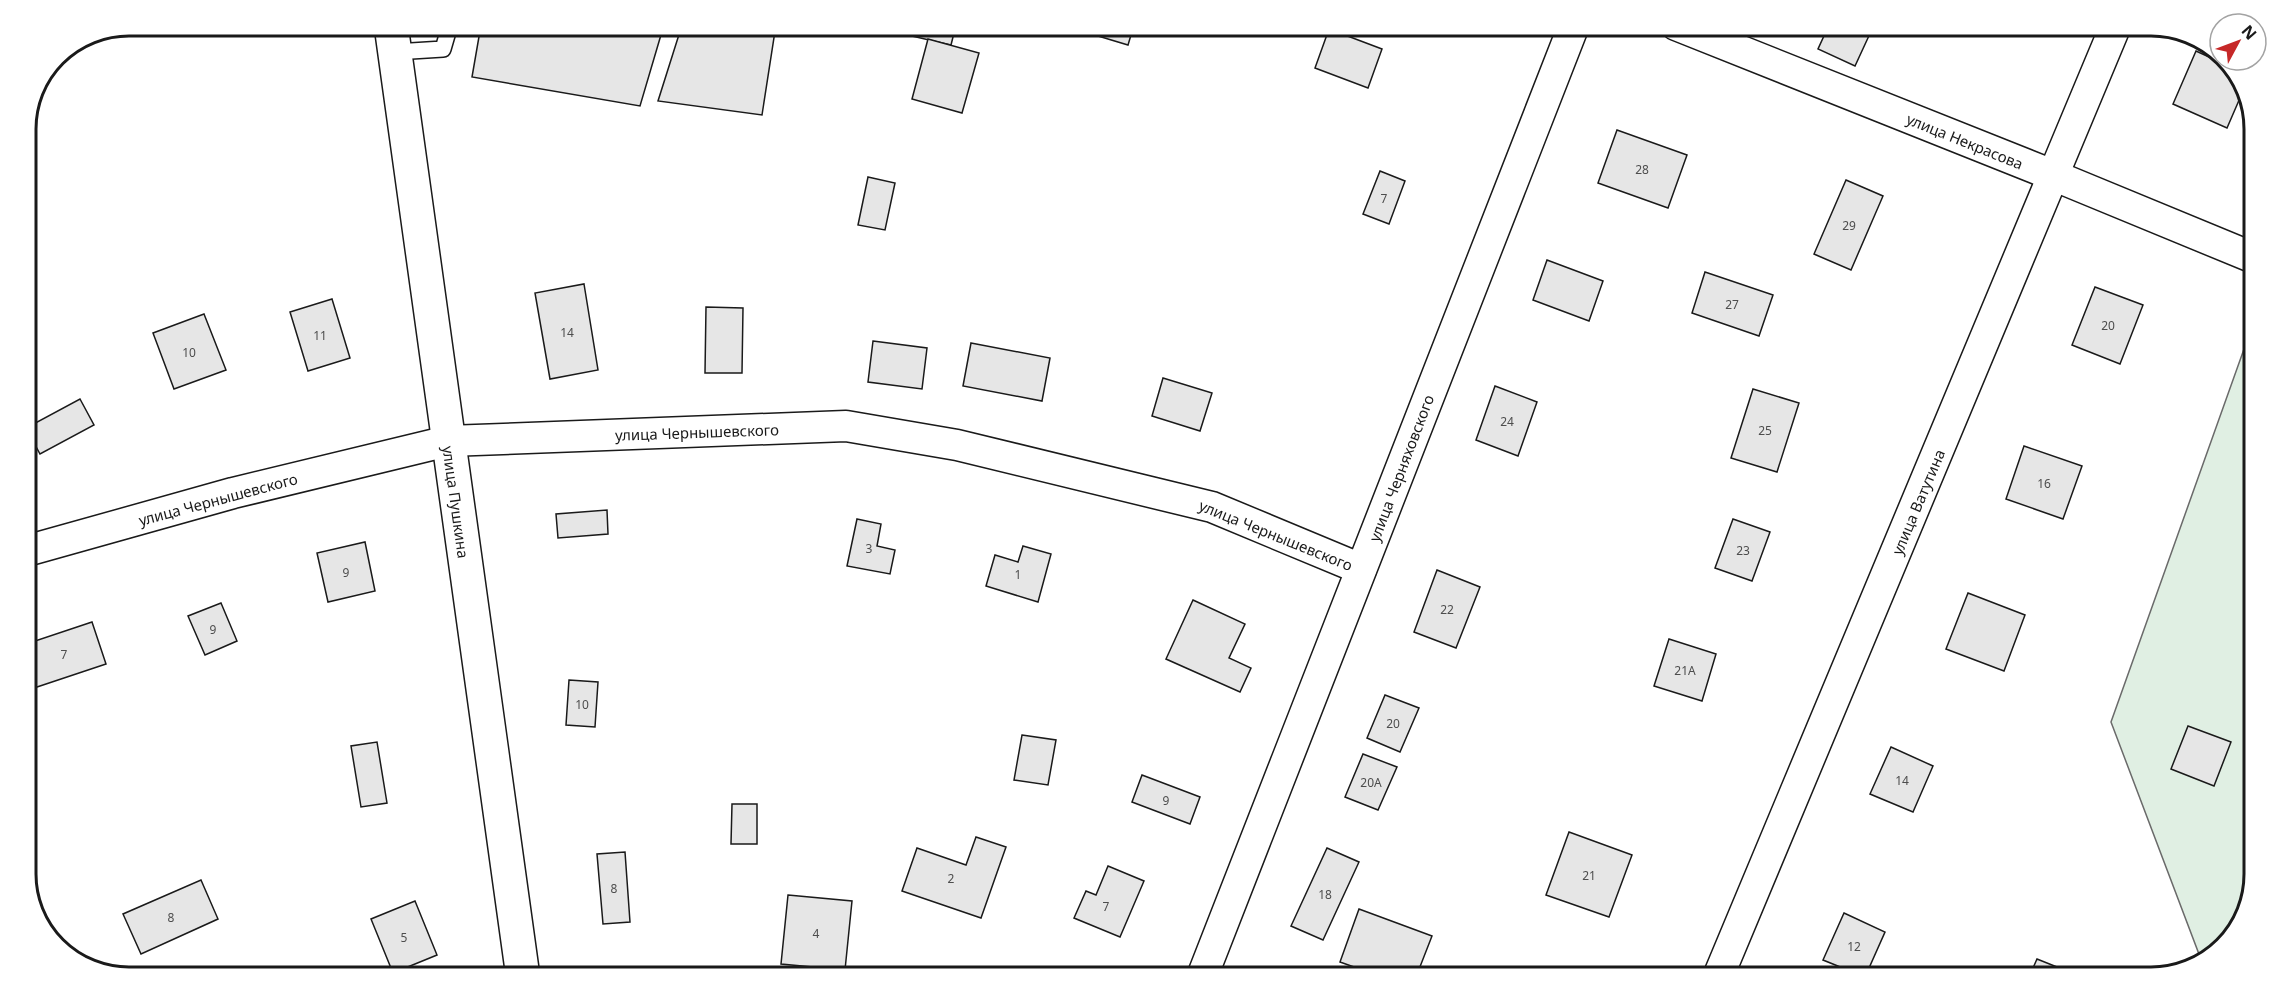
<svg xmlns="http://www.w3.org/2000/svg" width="2280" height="1003" font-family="'Noto Sans',sans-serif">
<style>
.green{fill:#e0efe3;stroke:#6a6a6a;stroke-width:1.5}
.building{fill:#e6e6e6;stroke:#1a1a1a;stroke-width:1.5}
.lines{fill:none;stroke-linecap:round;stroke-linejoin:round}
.lane-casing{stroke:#1a1a1a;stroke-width:18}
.street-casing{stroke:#1a1a1a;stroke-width:33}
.secondary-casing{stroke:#1a1a1a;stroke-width:36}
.lane{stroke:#fff;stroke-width:15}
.street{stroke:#fff;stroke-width:30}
.secondary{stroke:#fff;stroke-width:33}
.labels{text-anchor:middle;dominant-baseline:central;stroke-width:4.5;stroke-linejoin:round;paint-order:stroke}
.number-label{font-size:12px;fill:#4d4d4d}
.street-label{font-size:15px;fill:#1a1a1a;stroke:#fff}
.rim{fill:none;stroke:#1a1a1a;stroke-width:3}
</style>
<rect width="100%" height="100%" fill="#fff"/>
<polygon class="green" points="2254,321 2254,874 2246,914 2209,960 2202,962 2111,722"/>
<g class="building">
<polygon points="481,25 646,25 663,28 640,106 472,77"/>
<polygon points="682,25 739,25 775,31 762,115 658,101"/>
<polygon points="905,25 956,25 951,45 903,34"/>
<polygon points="1079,25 1134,25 1128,45 1078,30"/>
<polygon points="1829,25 1873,27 1855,66 1818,49"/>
<polygon points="1329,29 1382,49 1368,88 1315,68"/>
<polygon points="928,39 979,53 962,113 912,99"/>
<polygon points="2196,51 2231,67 2237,71 2243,91 2227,128 2173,104"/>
<polygon points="1617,130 1687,155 1668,208 1598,183"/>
<polygon points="1380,171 1405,181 1389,224 1363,214"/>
<polygon points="868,177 895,183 885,230 858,225"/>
<polygon points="1846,180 1883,196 1851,270 1814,254"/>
<polygon points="1547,260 1603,281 1589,321 1533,300"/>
<polygon points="1705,272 1773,295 1759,336 1692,313"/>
<polygon points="584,284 598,370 550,379 535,293"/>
<polygon points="2095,287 2143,305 2120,364 2072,345"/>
<polygon points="332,299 350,358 308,371 290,312"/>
<polygon points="706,307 743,308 742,373 705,373"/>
<polygon points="204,314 226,370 174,389 153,333"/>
<polygon points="873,341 927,348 922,389 868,382"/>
<polygon points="971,343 1050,358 1042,401 963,386"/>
<polygon points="1163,378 1212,393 1200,431 1152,416"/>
<polygon points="1495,386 1537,402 1518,456 1476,440"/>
<polygon points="1753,389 1799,403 1777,472 1731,458"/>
<polygon points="80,399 94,425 40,454 26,428"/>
<polygon points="2024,446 2082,466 2063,519 2006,499"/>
<polygon points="607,510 608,534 558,538 556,514"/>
<polygon points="857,519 881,524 877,546 895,550 890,574 847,566"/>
<polygon points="1733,519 1770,532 1752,581 1715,568"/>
<polygon points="365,542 375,591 328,602 317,553"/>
<polygon points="1023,546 1051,554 1038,602 986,586 995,555 1018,562"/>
<polygon points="1437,570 1480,587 1456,648 1414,632"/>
<polygon points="1968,593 2025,615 2004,671 1946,649"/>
<polygon points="1193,600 1245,624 1229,658 1251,668 1240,692 1166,659"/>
<polygon points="221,603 237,641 205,655 188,616"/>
<polygon points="92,622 106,664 31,689 26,673 26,644"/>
<polygon points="1669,639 1716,654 1702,701 1654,686"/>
<polygon points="569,680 598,682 595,727 566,725"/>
<polygon points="1385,695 1419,708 1400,752 1367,738"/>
<polygon points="2188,726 2231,742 2214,786 2171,769"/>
<polygon points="1022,735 1056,740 1048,785 1014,780"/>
<polygon points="377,742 387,803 361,807 351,746"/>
<polygon points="1891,747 1933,766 1913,812 1870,794"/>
<polygon points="1363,754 1397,767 1378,810 1345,797"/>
<polygon points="1142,775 1200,797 1190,824 1132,802"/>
<polygon points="732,804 757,804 757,844 731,844"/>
<polygon points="1569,832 1632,855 1609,917 1546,895"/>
<polygon points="976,837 1006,847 981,918 902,891 917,848 966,865"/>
<polygon points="1327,848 1359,862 1323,940 1291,926"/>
<polygon points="625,852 630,922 603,924 597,854"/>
<polygon points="1108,866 1144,881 1120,937 1074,918 1086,891 1096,895"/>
<polygon points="201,880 218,919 141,954 123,914"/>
<polygon points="788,895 852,901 845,970 781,964"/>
<polygon points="415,901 437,955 393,973 371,919"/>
<polygon points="1359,909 1432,936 1416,977 1382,977 1340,962"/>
<polygon points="1844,913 1885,932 1865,977 1823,960"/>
<polygon points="2037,959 2082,977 2029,977"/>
</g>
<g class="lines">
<g class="lane-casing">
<polyline id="lane" points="395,52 443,49 450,25"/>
</g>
<g class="street-casing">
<g id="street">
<polyline points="1676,25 2055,176 2254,258"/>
<polyline points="26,551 233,493 448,441 846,426 957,445 1212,507 1361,569"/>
<polyline points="1202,977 1574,25"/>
<polyline points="1718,977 2116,25"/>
</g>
</g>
<g class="secondary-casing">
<polyline id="secondary" points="391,25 523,977"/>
</g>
<use href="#lane" class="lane"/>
<use href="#street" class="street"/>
<use href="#secondary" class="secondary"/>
</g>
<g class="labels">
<g class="number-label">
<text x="1642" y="169">28</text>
<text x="1384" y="198">7</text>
<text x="1849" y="225">29</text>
<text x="1732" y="304">27</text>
<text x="2108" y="325">20</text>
<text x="567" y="332">14</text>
<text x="320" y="335">11</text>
<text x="189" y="352">10</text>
<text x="1507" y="421">24</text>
<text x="1765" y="430">25</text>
<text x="2044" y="483">16</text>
<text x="869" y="548">3</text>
<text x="1743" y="550">23</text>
<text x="346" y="572">9</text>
<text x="1018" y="574">1</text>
<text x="1447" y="609">22</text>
<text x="213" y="629">9</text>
<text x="64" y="654">7</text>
<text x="1685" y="670">21А</text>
<text x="582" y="704">10</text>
<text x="1393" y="723">20</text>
<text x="1902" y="780">14</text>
<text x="1371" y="782">20А</text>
<text x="1166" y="800">9</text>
<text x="1589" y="875">21</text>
<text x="951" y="878">2</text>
<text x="614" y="888">8</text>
<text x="1325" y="894">18</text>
<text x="1106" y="906">7</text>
<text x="171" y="917">8</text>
<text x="816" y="933">4</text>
<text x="404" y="937">5</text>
<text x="1854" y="946">12</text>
</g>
<g class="street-label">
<text transform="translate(1965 141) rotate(22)">улица Некрасова</text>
<text transform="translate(697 432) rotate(-2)">улица Чернышевского</text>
<text transform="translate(1401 468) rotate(-69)">улица Черняховского</text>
<text transform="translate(218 499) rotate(-15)">улица Чернышевского</text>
<text transform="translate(456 502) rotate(82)">улица Пушкина</text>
<text transform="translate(1918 502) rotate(-67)">улица Ватутина</text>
<text transform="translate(1276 535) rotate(22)">улица Чернышевского</text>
</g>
</g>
<path d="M0 0H2280V1003H0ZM129 36H2151A93 93 0 0 1 2244 129V874A93 93 0 0 1 2151 967H129A93 93 0 0 1 36 874V129A93 93 0 0 1 129 36Z" fill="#fff" fill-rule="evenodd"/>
<path class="rim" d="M129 36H2151A93 93 0 0 1 2244 129V874A93 93 0 0 1 2151 967H129A93 93 0 0 1 36 874V129A93 93 0 0 1 129 36Z"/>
<g transform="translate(2238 42) rotate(49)"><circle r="28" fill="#ffffff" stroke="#a3a3a3" stroke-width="1.5"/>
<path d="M0-4.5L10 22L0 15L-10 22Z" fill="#c62828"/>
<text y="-9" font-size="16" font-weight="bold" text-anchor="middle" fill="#1a1a1a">N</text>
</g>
</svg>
